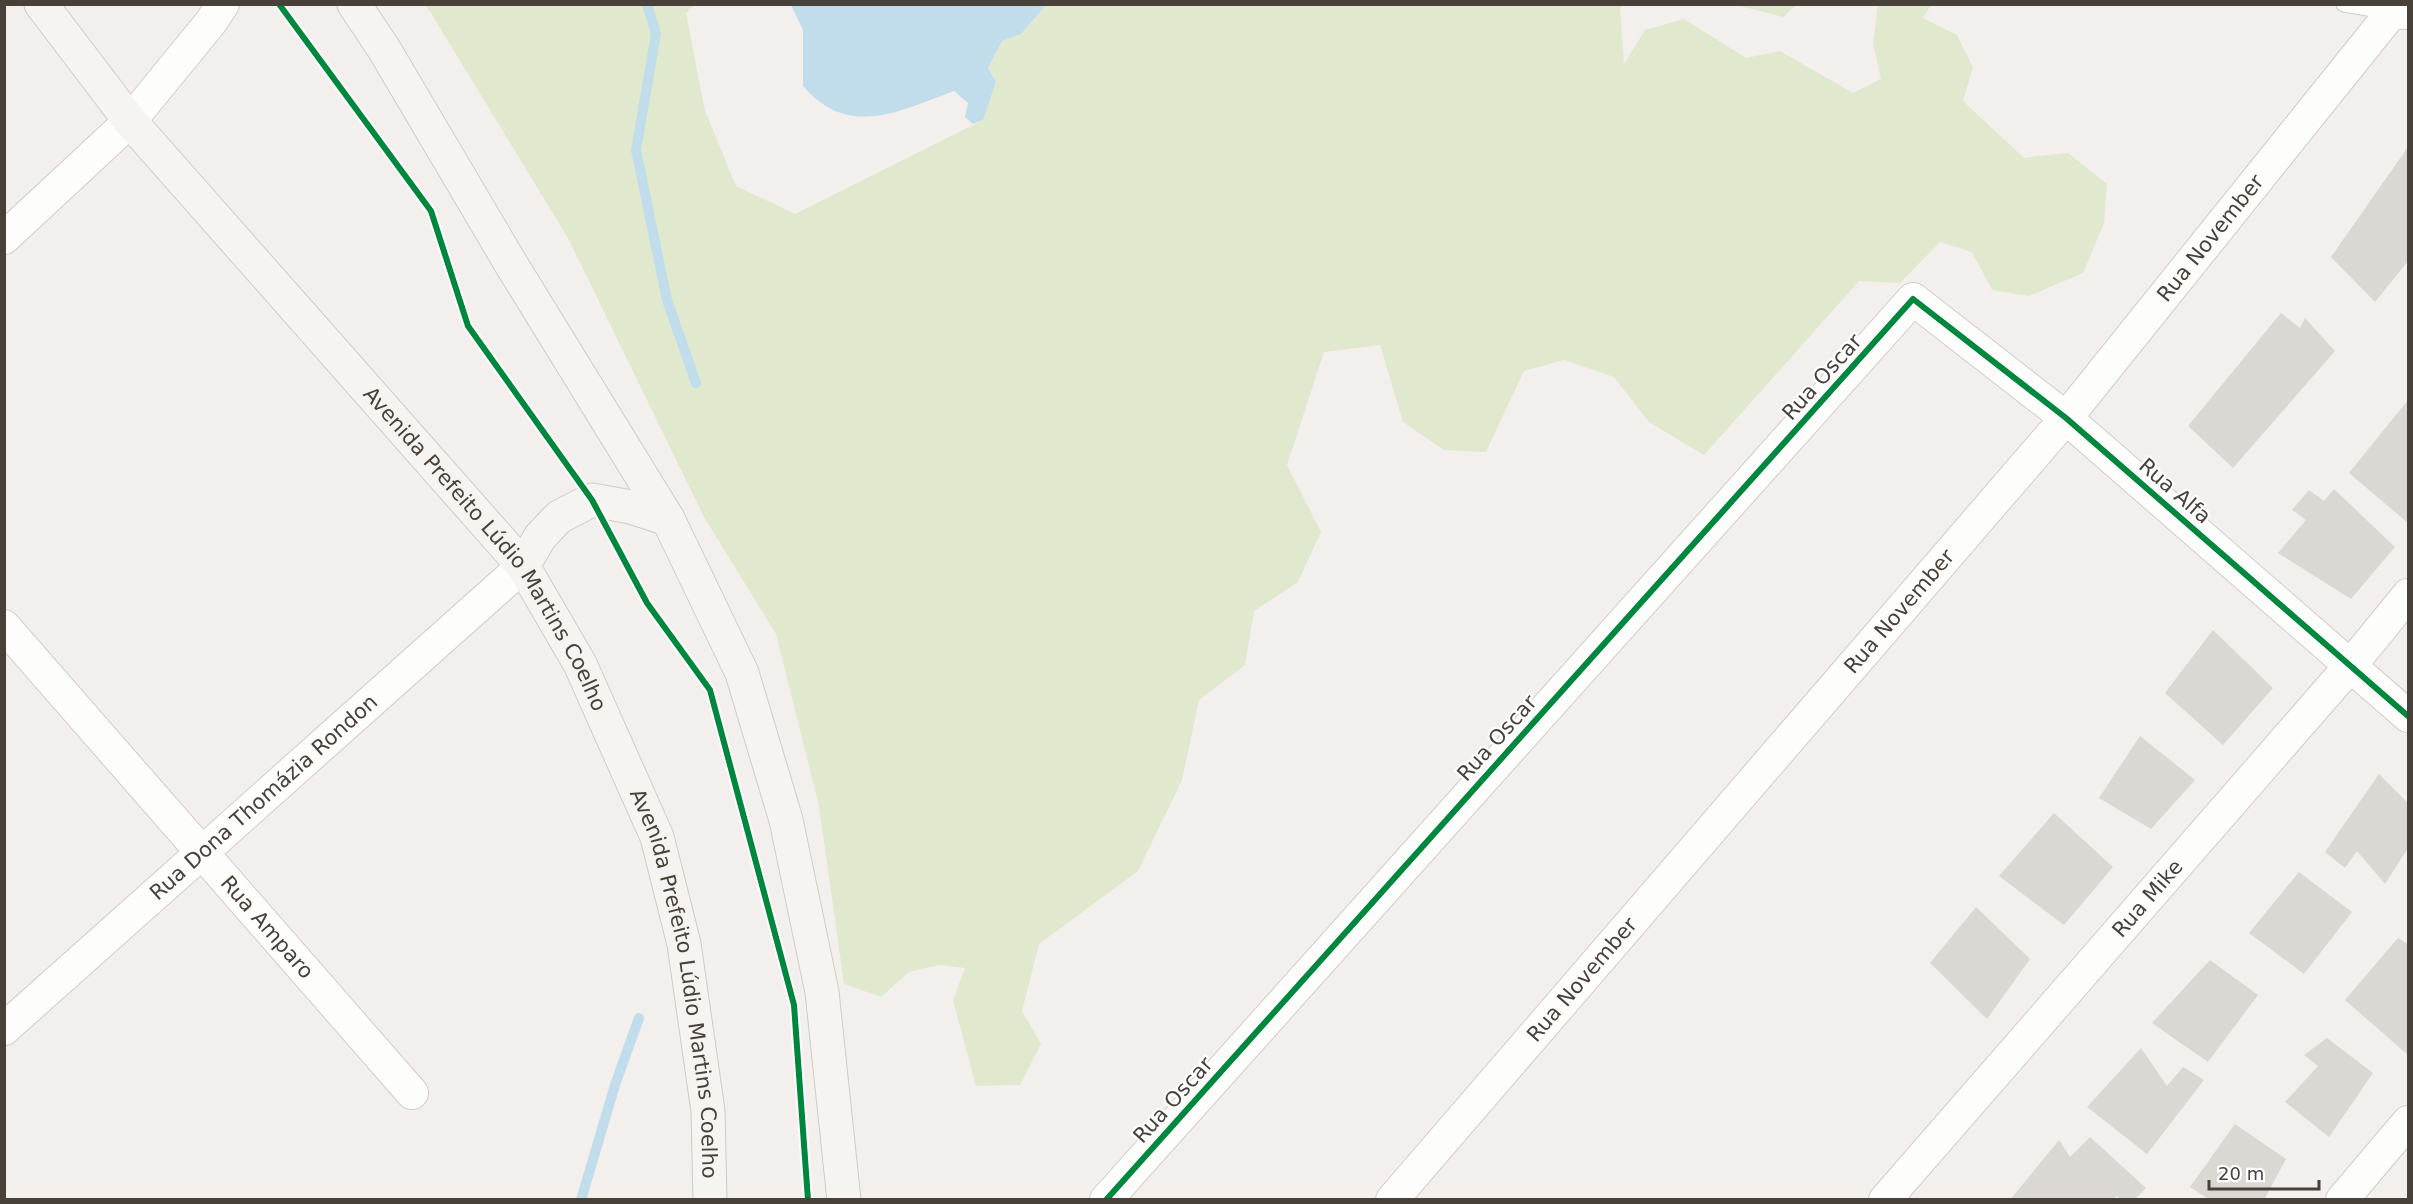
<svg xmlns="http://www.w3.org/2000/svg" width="2413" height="1204" font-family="'DejaVu Sans',sans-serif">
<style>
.green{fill:#e0e9ce}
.water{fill:#c1dceb}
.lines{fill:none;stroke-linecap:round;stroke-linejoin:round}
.stream{stroke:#c1dceb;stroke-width:10}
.building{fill:#dbd8d4}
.lane-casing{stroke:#d0cdca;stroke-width:17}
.street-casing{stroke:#d0cdca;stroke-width:34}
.secondary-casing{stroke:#d0ccc4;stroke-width:35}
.lane{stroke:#fdfdfc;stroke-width:15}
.street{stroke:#fdfdfc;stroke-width:32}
.secondary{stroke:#f6f4f0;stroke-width:33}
.cycleway-casing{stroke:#fff;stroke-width:10}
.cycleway{stroke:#00873e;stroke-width:6}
.labels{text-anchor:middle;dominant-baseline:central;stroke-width:4.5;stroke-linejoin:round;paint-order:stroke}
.street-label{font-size:21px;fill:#474139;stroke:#fff}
</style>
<rect width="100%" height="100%" fill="#f2efec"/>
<g class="green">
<polygon points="426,5 695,5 686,13 705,111 736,186 795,214 983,120 996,82 988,68 1002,41 1021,34 1046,5 1623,5 1620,8 1624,64 1645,30 1684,19 1746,58 1780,51 1853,93 1881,79 1873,44 1878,5 1931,5 1923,18 1957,35 1973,67 1963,101 2024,158 2068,153 2107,184 2104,223 2083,273 2029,296 1992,290 1972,252 1940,242 1900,283 1859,281 1704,455 1649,422 1614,377 1564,360 1524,371 1486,452 1444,450 1403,422 1380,345 1324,352 1287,465 1321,532 1298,582 1254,611 1245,665 1199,700 1182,780 1138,871 1039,944 1022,1011 1041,1044 1020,1085 976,1086 953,1000 965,968 940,965 909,972 881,997 844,984 819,806 776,634 704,517 568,238"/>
<polygon points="1737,5 1796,5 1783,17"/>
</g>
<path class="water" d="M791,5H1046L1021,34L1002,41L988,68L996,82L983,120L973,124L965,117L968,103L954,91C900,111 848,139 803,86V30Z"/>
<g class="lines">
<g class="stream">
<polyline points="647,4 656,34 636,150 667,300 696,383"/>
<polyline points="581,1200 615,1085 639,1018"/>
</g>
</g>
<g class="building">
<polygon points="2408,147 2408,261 2375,302 2331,257"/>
<polygon points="2281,313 2300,328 2305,318 2335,351 2233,468 2188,426"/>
<polygon points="2408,400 2408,523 2349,473"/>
<polygon points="2334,489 2395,547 2351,599 2278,553 2306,520 2292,510 2309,490 2324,501"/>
<polygon points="2213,630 2273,688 2223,745 2165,693"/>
<polygon points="2140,736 2195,780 2151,829 2099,798"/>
<polygon points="2379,774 2408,803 2408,848 2385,884 2357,851 2345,868 2325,852"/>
<polygon points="2054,813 2113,867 2064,925 1999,876"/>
<polygon points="2299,872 2352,912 2304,974 2249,933"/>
<polygon points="1976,907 2030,959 1987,1019 1930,963"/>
<polygon points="2398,938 2408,944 2408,1055 2345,1000"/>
<polygon points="2210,960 2258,995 2208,1062 2152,1023"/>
<polygon points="2327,1038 2373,1073 2329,1137 2285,1102 2318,1066 2304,1055"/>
<polygon points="2141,1048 2167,1086 2183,1067 2204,1080 2147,1154 2087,1107"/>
<polygon points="2235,1124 2286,1159 2264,1200 2210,1200 2190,1187"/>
<polygon points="2090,1137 2146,1188 2134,1200 2123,1200 2116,1196 2114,1200 2010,1200 2059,1140 2070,1157"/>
</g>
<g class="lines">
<g class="lane-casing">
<polyline id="lane" points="2344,4 2392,12"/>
</g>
<g class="street-casing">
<g id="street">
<polyline points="4,238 130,121 211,22 223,4"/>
<path id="s1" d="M4,626L412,1093"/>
<path id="s2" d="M4,1029L523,566"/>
<polyline points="1106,1200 1913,299 2066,418 2408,716"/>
<path id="s3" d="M1392,1200L2066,418L2392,12L2408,13"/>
<path id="s4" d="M1885,1200L2350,666L2408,595"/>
<polyline points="2342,1200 2408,1122"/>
</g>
</g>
<g class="secondary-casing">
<g id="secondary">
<path id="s5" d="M41,4L130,121L523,566L580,664L657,837L684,944L708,1111L710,1200"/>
<polyline points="354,4 384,49 511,264 668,519 742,673 786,820 822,992 844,1200"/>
<polyline points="523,566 540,537 559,517 592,500 631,507 668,519"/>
</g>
</g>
<use href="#lane" class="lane"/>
<use href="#street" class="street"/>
<use href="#secondary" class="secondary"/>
<g class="cycleway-casing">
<g id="cycleway">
<polyline points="279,4 431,211 468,326 592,500 647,603 710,690 794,1005 808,1200"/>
<polyline points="1106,1200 1913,299 2066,418 2408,716"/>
</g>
</g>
<use href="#cycleway" class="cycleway"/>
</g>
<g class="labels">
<g class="street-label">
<text stroke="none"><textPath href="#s3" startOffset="1263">Rua November</textPath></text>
<text transform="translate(1822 377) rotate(-48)">Rua Oscar</text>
<text transform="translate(2175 491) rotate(41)">Rua Alfa</text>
<text stroke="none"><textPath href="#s5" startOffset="705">Avenida Prefeito Lúdio Martins Coelho</textPath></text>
<text stroke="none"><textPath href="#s3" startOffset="777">Rua November</textPath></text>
<text transform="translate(1497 738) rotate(-48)">Rua Oscar</text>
<text stroke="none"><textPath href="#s2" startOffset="348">Rua Dona Thomázia Rondon</textPath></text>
<text stroke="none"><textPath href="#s4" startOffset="400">Rua Mike</textPath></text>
<text stroke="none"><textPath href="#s1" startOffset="400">Rua Amparo</textPath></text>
<text stroke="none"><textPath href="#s3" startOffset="291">Rua November</textPath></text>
<text stroke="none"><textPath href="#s5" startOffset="1191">Avenida Prefeito Lúdio Martins Coelho</textPath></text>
<text transform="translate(1173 1100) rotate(-48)">Rua Oscar</text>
</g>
</g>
<rect width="2413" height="1204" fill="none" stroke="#474139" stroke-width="12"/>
<path d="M2209 1180v9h110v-9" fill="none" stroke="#474139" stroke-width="3"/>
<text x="2218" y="1180" font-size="18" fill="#474139" stroke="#ffffff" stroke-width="4.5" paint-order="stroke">20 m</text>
</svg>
